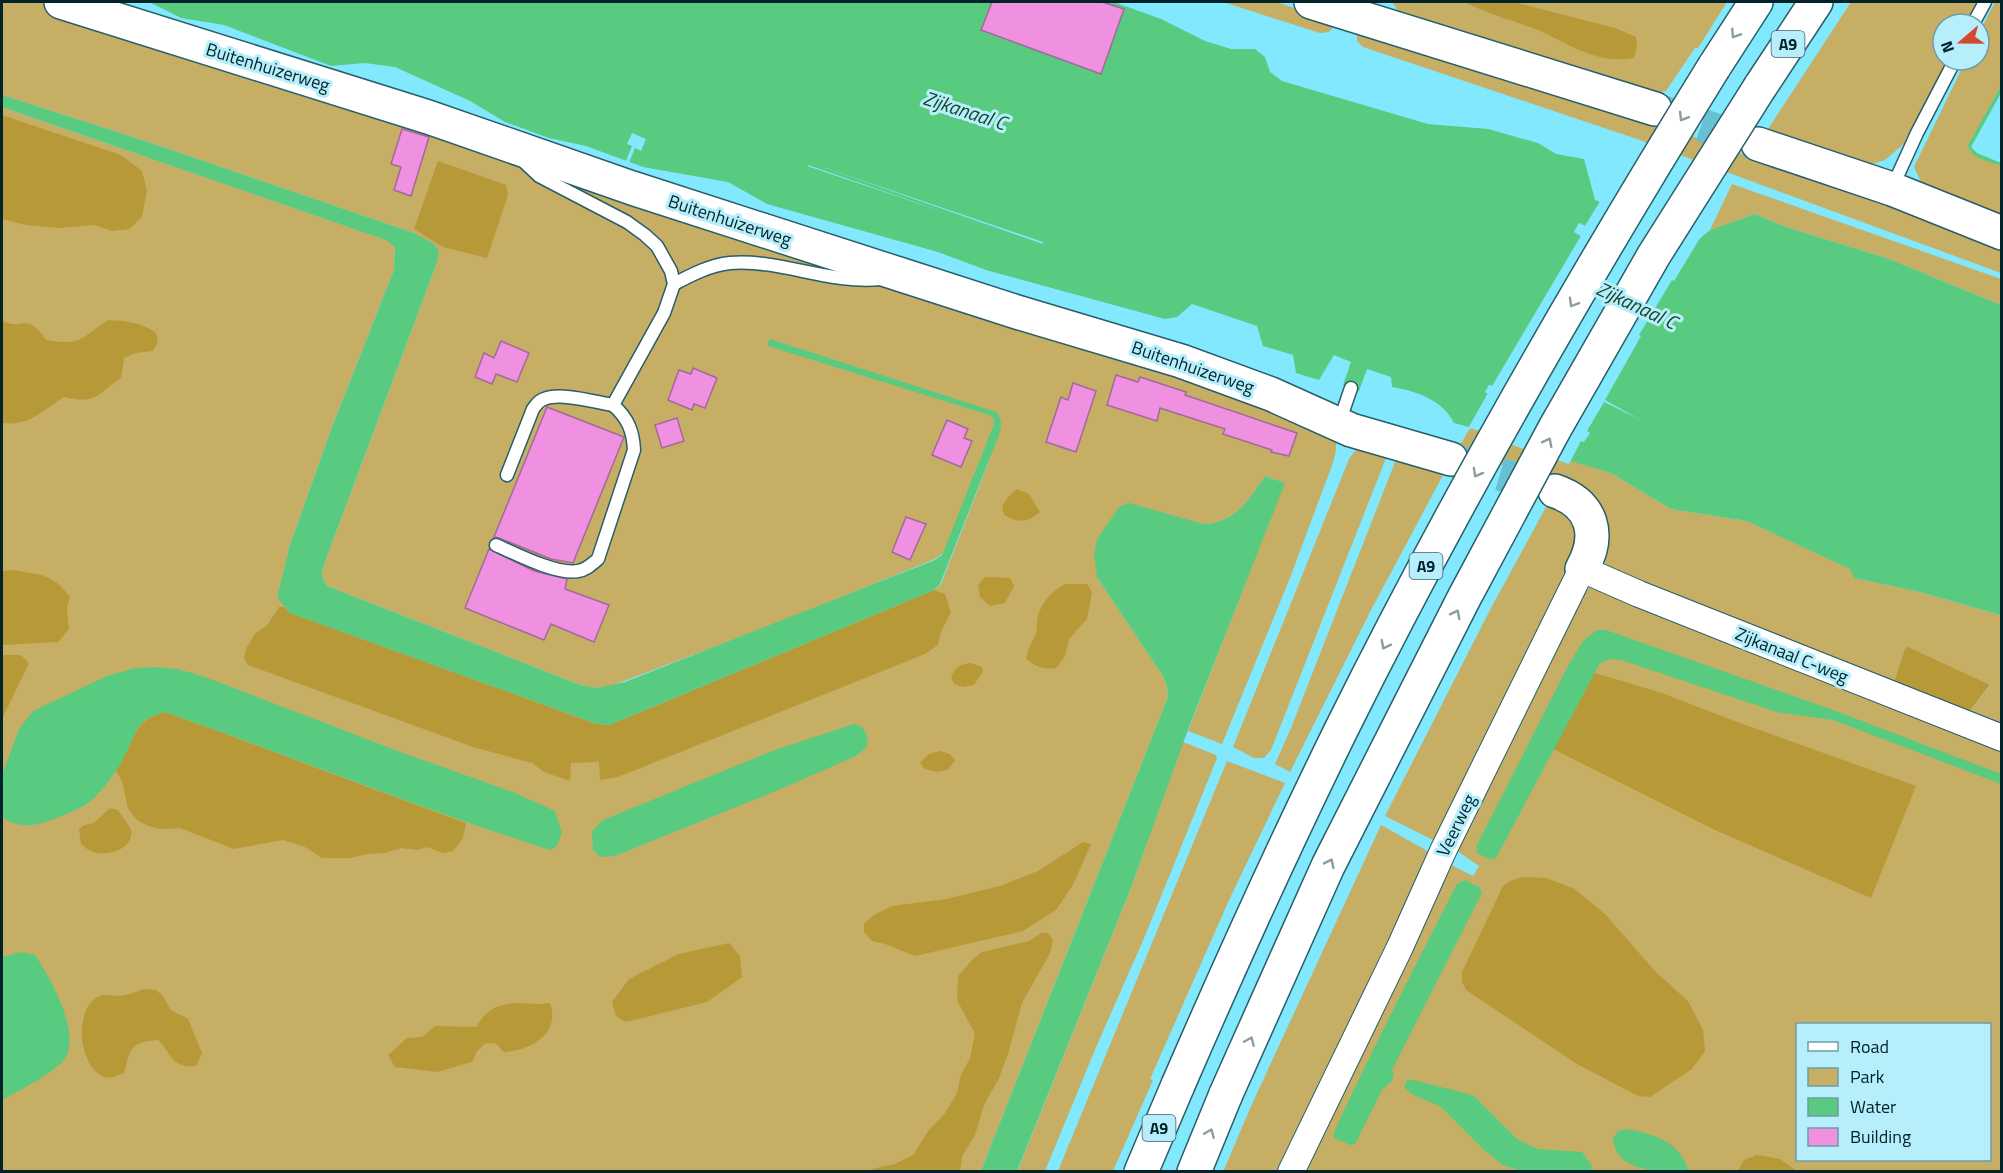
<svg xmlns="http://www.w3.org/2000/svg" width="2003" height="1173" font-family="'Titillium Web',sans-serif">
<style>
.green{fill:#c6ae65;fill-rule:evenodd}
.forest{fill:#b79a37}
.water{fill:#58cb80}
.pier{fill:#81e8fd}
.building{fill:#ef90e1;stroke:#a3699a;stroke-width:1.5}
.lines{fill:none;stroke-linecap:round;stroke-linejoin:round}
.secondary-tunnel{stroke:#67c1d3;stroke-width:33;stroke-dasharray:33 16;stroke-linecap:butt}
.lane-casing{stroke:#275e69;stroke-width:15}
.street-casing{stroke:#275e69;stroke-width:28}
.secondary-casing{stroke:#275e69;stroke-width:36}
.highway-casing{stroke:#275e69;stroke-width:36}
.lane{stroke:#fff;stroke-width:12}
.street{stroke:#fff;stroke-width:26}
.secondary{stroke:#fff;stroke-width:33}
.highway{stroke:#fff;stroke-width:33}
.highway-bridge-casing{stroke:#275e69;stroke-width:36;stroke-linecap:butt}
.highway-bridge{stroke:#fff;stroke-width:33}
.oneway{stroke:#8d9c9f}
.labels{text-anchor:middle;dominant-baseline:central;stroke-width:6;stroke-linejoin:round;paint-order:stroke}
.shield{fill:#b6effb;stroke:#376068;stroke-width:1.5}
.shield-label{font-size:16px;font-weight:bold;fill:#012329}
.street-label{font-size:18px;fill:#012329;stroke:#b6effb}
.water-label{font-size:20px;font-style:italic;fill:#164426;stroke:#b6effb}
</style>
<rect width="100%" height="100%" fill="#81e8fd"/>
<g class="green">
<path d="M2,2H42L1073,335L1335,435C1338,447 1335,457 1331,468L1290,578L1222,744L1188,731L1284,483L1265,476C1249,500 1234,524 1203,524L1119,507L1110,521L1097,577L1163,676L1167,686L1168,697L981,1171H2V107L387,240L395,247L394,270L332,427L290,545L277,598L623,720L934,590L941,584L991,456L942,554L935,559L780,622L611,686L597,688L580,685L327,586L322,576L323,567L436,265L414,233L145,141L2,95Z"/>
<polygon points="1223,2 1276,2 1328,19 1333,27 1329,32 1320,33"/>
<polygon points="1392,2 1727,2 1698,48 1695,48 1666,91 1649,94 1401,15"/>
<polygon points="1851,2 1978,2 1966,24 1943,24 1943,60 1948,60 1906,142 1885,160 1862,167 1804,148 1768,129"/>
<polygon points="1995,2 2001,2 2001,86 1973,137 1969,149 1977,156 2001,166 2001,219 1923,186 1914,167 1966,60 1979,60 1979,33"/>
<polygon points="1359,33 1650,118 1697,138 2001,243 2001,273 1637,139 1363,47 1357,41 1357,35"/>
<polygon points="1732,184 2001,279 2001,305 1889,259 1786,227 1755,214 1710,230"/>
<polygon points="1470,428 1611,473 1671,509 1747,521 1851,569 1854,578 1920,592 2001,615 2001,730 1965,717 1990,686 1906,646 1893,685 1608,569 1575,489 1457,450"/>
<polygon points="1358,447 1388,453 1271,750 1264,758 1254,758 1233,747 1349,459"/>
<polygon points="1397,457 1449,464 1371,610 1290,772 1275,764 1291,728"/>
<polygon points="1552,496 1566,507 1581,543 1439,843 1385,816 1491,608"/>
<path d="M1593,587L1986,744L2001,752V1171L1301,1172L1449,864L1473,876L1479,866L1456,850L1585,590ZM1798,1024H1990V1160H1798Z"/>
<polygon points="1183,742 1216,755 1217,758 1145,936 1097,1045 1045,1171 1017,1172 1130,890"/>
<polygon points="1227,761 1285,783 1230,898 1150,1079 1153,1080 1113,1171 1058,1171"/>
<polygon points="1381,825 1433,854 1285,1171 1223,1172 1252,1104"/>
</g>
<g class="forest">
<path d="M1464,2H1513L1615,28L1636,37L1637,46L1634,58C1593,65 1568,42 1533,28C1510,20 1486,13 1464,2Z"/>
<polygon points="2,115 121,155 142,171 147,191 142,217 129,229 112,231 94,225 59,228 26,225 2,219"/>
<polygon points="438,161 506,185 508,195 487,258 443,247 414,229"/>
<path d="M108,320C126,321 141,322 156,333L158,342L153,351L135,353L124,358L121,378C97,394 96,405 64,397C42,411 30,426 2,423V321C25,331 25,311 46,340C81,346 80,339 108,320Z"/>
<path d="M1017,489L1029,494L1040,512C1027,523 1019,523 1004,515L1002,506L1009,496Z"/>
<path d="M15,570C44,576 51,573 70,597L67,608L69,629L58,642L2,645V571Z"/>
<polygon points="985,577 1010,578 1014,586 1005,603 990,606 980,597 978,585"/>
<path d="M1066,584H1087L1092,592L1087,619L1069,639L1065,656L1056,668C1043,670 1035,667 1026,658C1028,649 1031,644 1035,636C1038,630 1036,622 1038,616C1042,602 1053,589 1066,584Z"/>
<polygon points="934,590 945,594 951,612 941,632 938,645 925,654 618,777 600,780 599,762 571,763 570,781 544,772 532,763 473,747 248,665 244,658 247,647 255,634 268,624 279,607 284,607 290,613 596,724 609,725"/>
<polygon points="1906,646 1990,685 1965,717 1893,685"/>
<polygon points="2,655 21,655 29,663 2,719"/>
<path d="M971,663L982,667L983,671L974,685L963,687L954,684L951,677C955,667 960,664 971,663Z"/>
<polygon points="1585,670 1662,693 1737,722 1916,786 1871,898 1715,830 1545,745"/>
<path d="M165,712C266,748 365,787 466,823L463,838L453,851L443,853L427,847L417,850L401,848L385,853L366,854L351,858H322L305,847L283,840L234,849L180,828L160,829L151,827L138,821L128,809L122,781L115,770C132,747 132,719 165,712Z"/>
<polygon points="940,751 950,754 955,760 948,770 937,772 925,769 920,763 929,754"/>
<path d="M110,808L118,810C121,816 129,824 131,830C135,849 107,857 93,852C89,851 84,846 81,844L79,829L84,825L94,823Z"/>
<polygon points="1083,842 1091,844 1073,885 1056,910 1023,931 915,956 885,944 872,941 864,932 864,924 874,915 892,906 946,899 1000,886 1038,871"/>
<polygon points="1522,877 1546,878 1573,888 1605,914 1655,971 1688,1001 1703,1030 1705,1051 1692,1069 1650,1097 1638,1096 1577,1064 1466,990 1462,982 1462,972 1503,886 1510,881"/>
<path d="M1041,933H1048L1053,940L1050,953L1022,1003L1008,1054L999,1078L984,1105L975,1135L962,1156L960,1171H871L872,1169L895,1164L913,1155L929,1130L945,1113L957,1093L961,1075L970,1058L975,1034L957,1000L958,976C966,968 973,957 982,952L1029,941Z"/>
<polygon points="729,943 740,956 742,977 707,1002 626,1022 616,1016 612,1002 629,979 679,954"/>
<path d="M144,989L156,990L163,996L171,1010L188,1019L202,1053L196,1066C172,1069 172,1054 158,1040C130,1042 131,1048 124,1073C116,1076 109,1080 102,1076C79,1064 74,1013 96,998C104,993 109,995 117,996C126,996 136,992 144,989Z"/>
<path d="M516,1003L540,1004L550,1003C561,1034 530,1051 503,1052L497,1044L486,1043L477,1051L472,1062L437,1072L395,1067L388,1055L407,1038L422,1037L435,1026L476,1027C488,1009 494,1005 516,1003Z"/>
<polygon points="1757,1155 1780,1159 1797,1171 1738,1171 1744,1160"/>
</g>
<g class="water">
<path d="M149,2H1114L1161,19L1205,41L1231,49H1255L1265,57L1270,72L1282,81L1428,124L1488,129L1538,143L1556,154L1584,159L1595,200L1600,202L1585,226L1579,223L1574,232L1581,236L1492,386L1489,385L1485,392L1488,393L1469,427L1454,423C1443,400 1416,391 1392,387L1391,377L1367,369L1359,391L1343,385L1351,362L1334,355L1319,380L1296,373L1293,355L1263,346L1257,326L1192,304L1177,317L1165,319L986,270L938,252L767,204L728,182L643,167L586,146L549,138L505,122L470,101L395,67L365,63L331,66L224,25L181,18Z"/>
<path d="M2001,86V93L1971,147L1977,153L2001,163V166C1990,161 1971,159 1968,145Z"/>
<path d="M2,95L145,141L414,233L434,244L439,252L436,265L323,567L322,576L327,586L580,685L597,688L625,682L935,560L942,555L994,424V419L989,415L768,346V342L770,339L996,412C1005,423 1000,433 995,445L940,584L934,590L609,725L597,724L290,613L277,597L290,545L332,427L394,270L395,247L386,240L2,107Z"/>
<polygon points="1755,214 1786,227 1889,259 2001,305 2001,615 1920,592 1854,578 1850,569 1747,521 1671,509 1611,473 1567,460 1540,318 1690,247 1710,230"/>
<path d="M1265,476L1285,483L1189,727L1130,890L1017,1171H981L1168,697L1167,686L1163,676L1097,577L1094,555L1097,539L1119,507L1129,503L1203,524C1234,524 1249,500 1265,476Z"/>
<polygon points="1597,630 1606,630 1836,711 2001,774 2001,784 1833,720 1777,712 1621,660 1611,659 1600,663 1496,858 1490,859 1477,853 1476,847 1569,664 1584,640"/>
<path d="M156,667L178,669L205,677L403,753L513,792L555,811L562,833L557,846L550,850C420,809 294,757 165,712C134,719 137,734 124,757C117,771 105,787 94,798C82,809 68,813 54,819C36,826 18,829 2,817V775L19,729L33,711L107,676L135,668Z"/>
<path d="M854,724C866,726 868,736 867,747L856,756L783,788L615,856L600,857L593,850L592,831L603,820L775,750Z"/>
<path d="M1465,880L1479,887L1482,893L1392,1070L1394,1075L1391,1082L1382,1090L1355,1144L1350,1145L1334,1138V1132C1373,1048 1415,966 1457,884Z"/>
<path d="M21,952L35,955C50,977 86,1040 61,1063C45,1078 21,1089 2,1100V957Z"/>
<polygon points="1407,1080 1413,1080 1473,1095 1517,1139 1537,1149 1582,1152 1592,1166 1590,1171 1521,1171 1503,1165 1484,1150 1440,1106 1413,1095 1404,1087"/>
<path d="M1627,1129C1657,1135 1678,1141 1689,1171C1660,1172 1615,1173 1613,1138L1618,1131Z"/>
</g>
<g class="pier">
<polygon points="632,133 646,139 641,151 635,148 628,165 625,163 632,146 627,144"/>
<polygon points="808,162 1043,242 1043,244"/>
<polygon points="808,165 976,223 1042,245 807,166"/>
<polygon points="1601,200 1602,203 1588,228 1585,229 1580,227 1578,231 1583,234 1584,237 1606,201 1690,244 1705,230 1674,281 1672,280 1639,335 1641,336 1605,400 1641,420 1604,402 1587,431 1590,433 1584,442 1581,441 1569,464 1518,447 1475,429 1473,427 1583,238 1495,388 1490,388 1491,395 1471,429 1467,430 1488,394 1485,392 1489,385 1493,386 1581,236 1574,232 1579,223 1585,226"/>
</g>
<g class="building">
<polygon points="992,2 1102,2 1124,9 1101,74 981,30"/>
<polygon points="402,129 429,137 411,196 394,190 401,167 391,164"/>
<polygon points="501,341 529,353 517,382 496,374 492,384 475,377 484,353 494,358"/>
<polygon points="693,368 717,378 705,408 694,404 692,410 668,400 679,370 691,374"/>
<polygon points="1116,375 1138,382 1140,377 1186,392 1185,395 1297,433 1289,456 1271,452 1272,450 1223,434 1225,429 1160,408 1157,421 1107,405"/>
<polygon points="1073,383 1096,391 1076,452 1046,442 1061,397 1068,400"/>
<polygon points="547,407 624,437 573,563 551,559 499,538 494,537"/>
<polygon points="677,418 684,441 662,448 655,425"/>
<polygon points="947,420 968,429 964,438 972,441 961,467 932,455"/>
<polygon points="906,517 926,524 910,560 892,552"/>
<polygon points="489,549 534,571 567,579 565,589 609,605 594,642 551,624 544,640 465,608"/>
</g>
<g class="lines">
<g class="secondary-tunnel">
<polyline points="1655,109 1757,144"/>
<polyline points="1453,460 1553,490"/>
</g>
<g class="lane-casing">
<g id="lane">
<polyline points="1973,24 1985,2"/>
<polyline points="1892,188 1917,133 1955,60"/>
<path d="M674,284C691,275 710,265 730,263C780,259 829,284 880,279"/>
<polyline points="1339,423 1351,388"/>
<path d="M507,475L533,409C536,405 538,401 544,399C560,392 595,402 613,405"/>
<path d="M496,545C516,554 557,575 578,571C586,570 592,564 598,559L634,450C633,431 628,418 613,405L664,313L674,284L671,271L657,246L645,235L627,222L539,176L522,160"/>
</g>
</g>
<g class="street-casing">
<polyline id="street" points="1291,1172 1400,947 1443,851 1582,569 1639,594 2002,738"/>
</g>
<g class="secondary-casing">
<g id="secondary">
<polyline points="61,2 428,117 632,188 905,276 1020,313 1181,361 1271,394 1351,430 1451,459"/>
<polyline points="1311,2 1655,109"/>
<polyline points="1758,144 1892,189 2002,233"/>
<path d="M1555,491C1593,504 1601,535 1582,569"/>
</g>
</g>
<g class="highway-casing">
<g id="highway">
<polyline points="1714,67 1756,2"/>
<polyline points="1760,87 1816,2"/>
<polyline points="1141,1172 1178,1085"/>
<polyline points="1194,1172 1226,1094"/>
</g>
</g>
<use href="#lane" class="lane"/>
<use href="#street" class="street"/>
<use href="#secondary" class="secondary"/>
<use href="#highway" class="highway"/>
<g class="highway-bridge-casing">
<g id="highway-bridge">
<path d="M1178,1085C1230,965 1284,846 1342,728C1454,502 1581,282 1714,67"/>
<polyline points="1226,1094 1328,866 1464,598 1555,428 1654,255 1760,87"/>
</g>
</g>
<use href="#highway-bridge" class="highway-bridge"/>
</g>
<defs><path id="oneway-chevron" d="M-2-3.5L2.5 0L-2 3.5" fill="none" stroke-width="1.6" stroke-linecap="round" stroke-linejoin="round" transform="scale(1.5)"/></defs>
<g class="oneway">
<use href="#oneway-chevron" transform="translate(1735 34) rotate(123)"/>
<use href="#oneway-chevron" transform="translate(1683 117) rotate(121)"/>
<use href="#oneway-chevron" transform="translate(1573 303) rotate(120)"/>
<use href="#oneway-chevron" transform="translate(1548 442) rotate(-63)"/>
<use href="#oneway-chevron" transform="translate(1477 473) rotate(119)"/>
<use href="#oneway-chevron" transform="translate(1456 614) rotate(-63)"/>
<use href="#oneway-chevron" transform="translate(1385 645) rotate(117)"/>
<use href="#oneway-chevron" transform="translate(1330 863) rotate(-64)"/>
<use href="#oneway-chevron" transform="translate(1250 1041) rotate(-67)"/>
<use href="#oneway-chevron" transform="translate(1210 1133) rotate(-67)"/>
</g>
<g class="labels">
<g class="shield">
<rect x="1771.5" y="31" width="33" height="26" rx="4.5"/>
<rect x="1409.5" y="553" width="33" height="26" rx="4.5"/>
<rect x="1142.5" y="1115" width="33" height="26" rx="4.5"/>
</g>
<g class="shield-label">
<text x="1788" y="44">A9</text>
<text x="1426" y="566">A9</text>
<text x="1159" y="1128">A9</text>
</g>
<g class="street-label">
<text transform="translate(268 67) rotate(17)">Buitenhuizerweg</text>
<text transform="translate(730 220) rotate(18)">Buitenhuizerweg</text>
<text transform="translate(1193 367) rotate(19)">Buitenhuizerweg</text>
<text transform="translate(1792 655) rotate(22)">Zijkanaal C-weg</text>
<text transform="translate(1456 825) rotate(-64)">Veerweg</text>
</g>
<g class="water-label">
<text transform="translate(965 110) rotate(18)">Zijkanaal C</text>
<text transform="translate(1637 305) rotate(25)">Zijkanaal C</text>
</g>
</g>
<rect width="2003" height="1173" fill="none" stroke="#012329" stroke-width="6"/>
<rect x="1796" y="1023" width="195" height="138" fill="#b6effb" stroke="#6e9da7" stroke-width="1.5"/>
<rect x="1808" y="1042" width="30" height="9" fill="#ffffff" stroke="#6e9da7" stroke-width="1.5"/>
<text x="1850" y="1053" font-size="18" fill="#012329">Road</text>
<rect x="1808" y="1068" width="30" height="18" fill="#c6ae65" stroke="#6e9da7" stroke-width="1.5"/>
<text x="1850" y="1083" font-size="18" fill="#012329">Park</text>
<rect x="1808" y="1098" width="30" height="18" fill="#58cb80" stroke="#6e9da7" stroke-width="1.5"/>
<text x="1850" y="1113" font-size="18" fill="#012329">Water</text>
<rect x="1808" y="1128" width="30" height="18" fill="#ef90e1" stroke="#6e9da7" stroke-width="1.5"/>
<text x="1850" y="1143" font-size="18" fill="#012329">Building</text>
<g transform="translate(1961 42) rotate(250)"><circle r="28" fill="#b6effb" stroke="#6e9da7" stroke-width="1.5"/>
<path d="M0-4.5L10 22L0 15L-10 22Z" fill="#d4482f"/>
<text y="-9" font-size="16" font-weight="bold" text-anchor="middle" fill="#012329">N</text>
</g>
</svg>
